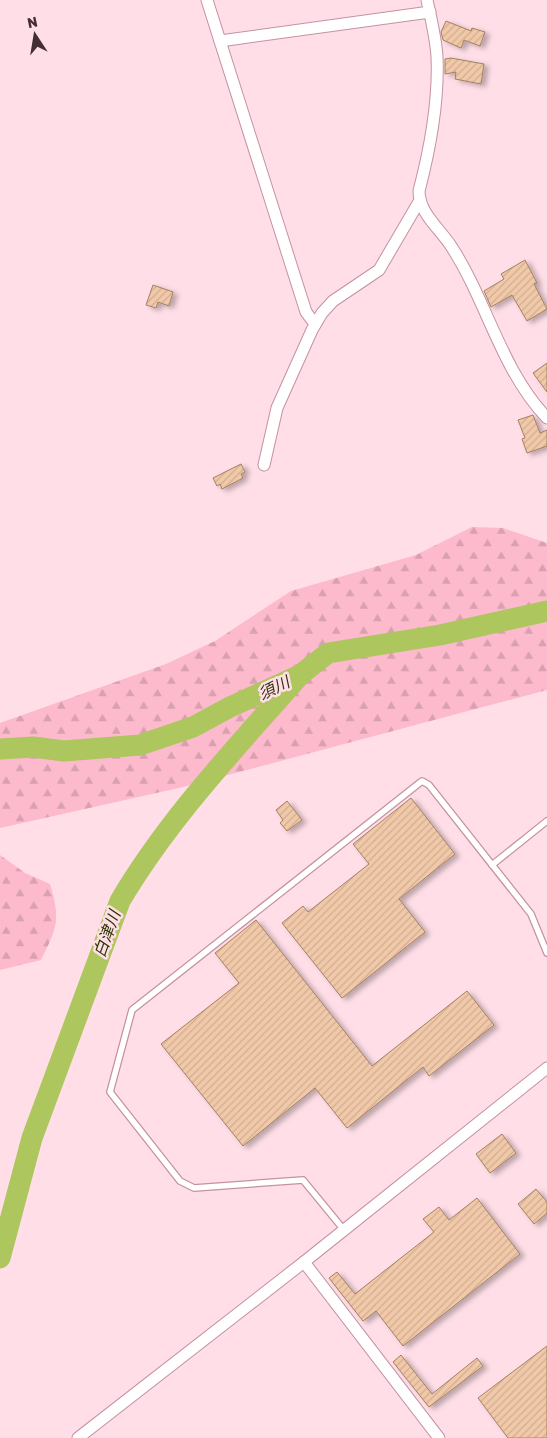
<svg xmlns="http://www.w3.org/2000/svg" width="547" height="1438" font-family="Rubik,'Noto Sans JP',sans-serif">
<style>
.forest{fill:url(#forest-firs)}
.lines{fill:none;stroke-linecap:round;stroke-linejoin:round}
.river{stroke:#adc65d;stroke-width:21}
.building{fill:url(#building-hatch);stroke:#a47f61;filter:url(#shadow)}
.lane-casing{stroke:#c492a0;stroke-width:8}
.street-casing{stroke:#c492a0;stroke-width:13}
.lane{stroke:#fff;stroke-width:5.5}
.street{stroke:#fff;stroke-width:11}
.labels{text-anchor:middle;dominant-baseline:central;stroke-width:5;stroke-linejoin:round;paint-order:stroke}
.water-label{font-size:16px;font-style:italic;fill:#2b3507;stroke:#ffdee7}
</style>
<defs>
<pattern id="forest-firs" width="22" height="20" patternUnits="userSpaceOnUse" patternTransform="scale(1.25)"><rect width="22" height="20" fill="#fcbacc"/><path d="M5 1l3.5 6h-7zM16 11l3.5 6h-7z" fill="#d9a0b0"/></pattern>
<pattern id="building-hatch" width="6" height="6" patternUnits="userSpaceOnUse" patternTransform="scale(1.25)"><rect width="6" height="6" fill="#f1c9a9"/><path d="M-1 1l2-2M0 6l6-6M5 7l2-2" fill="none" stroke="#d0ad92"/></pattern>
<filter id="shadow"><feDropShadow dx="4.5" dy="2.5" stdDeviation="2.5" flood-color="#0004"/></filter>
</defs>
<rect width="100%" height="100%" fill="#ffdee7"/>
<g class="forest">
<polygon points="472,527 503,528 547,543 547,690 183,787 0,828 0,723 166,664 215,641 291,591 416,555"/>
<path d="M0,855L25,873L50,884C61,920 57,928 41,960L0,970Z"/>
</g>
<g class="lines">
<g class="river">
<polyline points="0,749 33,747 64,751 140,745 193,727 230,707 300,675 328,653 440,635 547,611"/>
<path d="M0,1258L32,1138L120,901C169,818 236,748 300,675"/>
</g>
</g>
<g class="building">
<polygon points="446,21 471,31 472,28 485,32 480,46 464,40 461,48 443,40 441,32"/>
<polygon points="451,58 484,64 481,84 455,79 456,72 445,74 445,59"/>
<polygon points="525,260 537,283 534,284 547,309 527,321 512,295 491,307 484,291 504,279 501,274"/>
<polygon points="153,285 173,292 169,306 158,302 156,308 146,305"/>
<polygon points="547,363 547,392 533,373"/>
<polygon points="533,415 540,433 547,430 547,446 527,453 522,439 525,438 518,420"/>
<polygon points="241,464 245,472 241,474 243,478 222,489 220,484 217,486 213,478"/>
<polygon points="411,798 455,854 399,899 425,932 342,998 282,923 303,906 308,912 369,864 353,844"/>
<polygon points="287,801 302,820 287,831 280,823 283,820 276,810"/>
<polygon points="256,920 372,1066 467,991 494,1025 429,1076 423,1067 347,1128 315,1088 243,1146 161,1044 239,983 215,953"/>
<polygon points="502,1134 516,1153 490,1173 476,1154"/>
<polygon points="536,1189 547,1202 547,1213 534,1224 518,1204"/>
<polygon points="477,1198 520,1254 403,1346 376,1311 363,1321 329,1278 337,1272 355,1294 434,1232 423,1219 439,1207 449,1220"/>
<polygon points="547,1346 547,1438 508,1438 478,1398"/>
<polygon points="401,1355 432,1394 477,1358 483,1366 429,1407 393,1362"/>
</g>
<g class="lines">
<g class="lane-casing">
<g id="lane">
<polyline points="492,865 547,821"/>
<polyline points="344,1230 303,1180 194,1188 180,1181 110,1092 132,1010 422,781 429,785 531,914 547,953"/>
</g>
</g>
<g class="street-casing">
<g id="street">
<polyline points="207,0 306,312 315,324"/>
<path d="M427,0C431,19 436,38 437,57C439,102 430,149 419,191C419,213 440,229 451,246C487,301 501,370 547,418"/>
<polyline points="220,41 430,12"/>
<polyline points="264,465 277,408 312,330 322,313 333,301 379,270 420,200"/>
<polyline points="304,1262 439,1438"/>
<polyline points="78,1438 304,1262 547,1068"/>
</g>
</g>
<use href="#lane" class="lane"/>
<use href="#street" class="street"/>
</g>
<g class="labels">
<g class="water-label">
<text transform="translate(274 688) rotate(-26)">須川</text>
<text transform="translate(107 934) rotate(-70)">白津川</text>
</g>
</g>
<g transform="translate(35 35) rotate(348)" stroke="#ffdee7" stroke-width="4" paint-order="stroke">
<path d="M0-4L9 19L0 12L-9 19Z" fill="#432e34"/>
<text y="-8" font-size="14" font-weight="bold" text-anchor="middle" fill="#432e34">N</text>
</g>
</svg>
